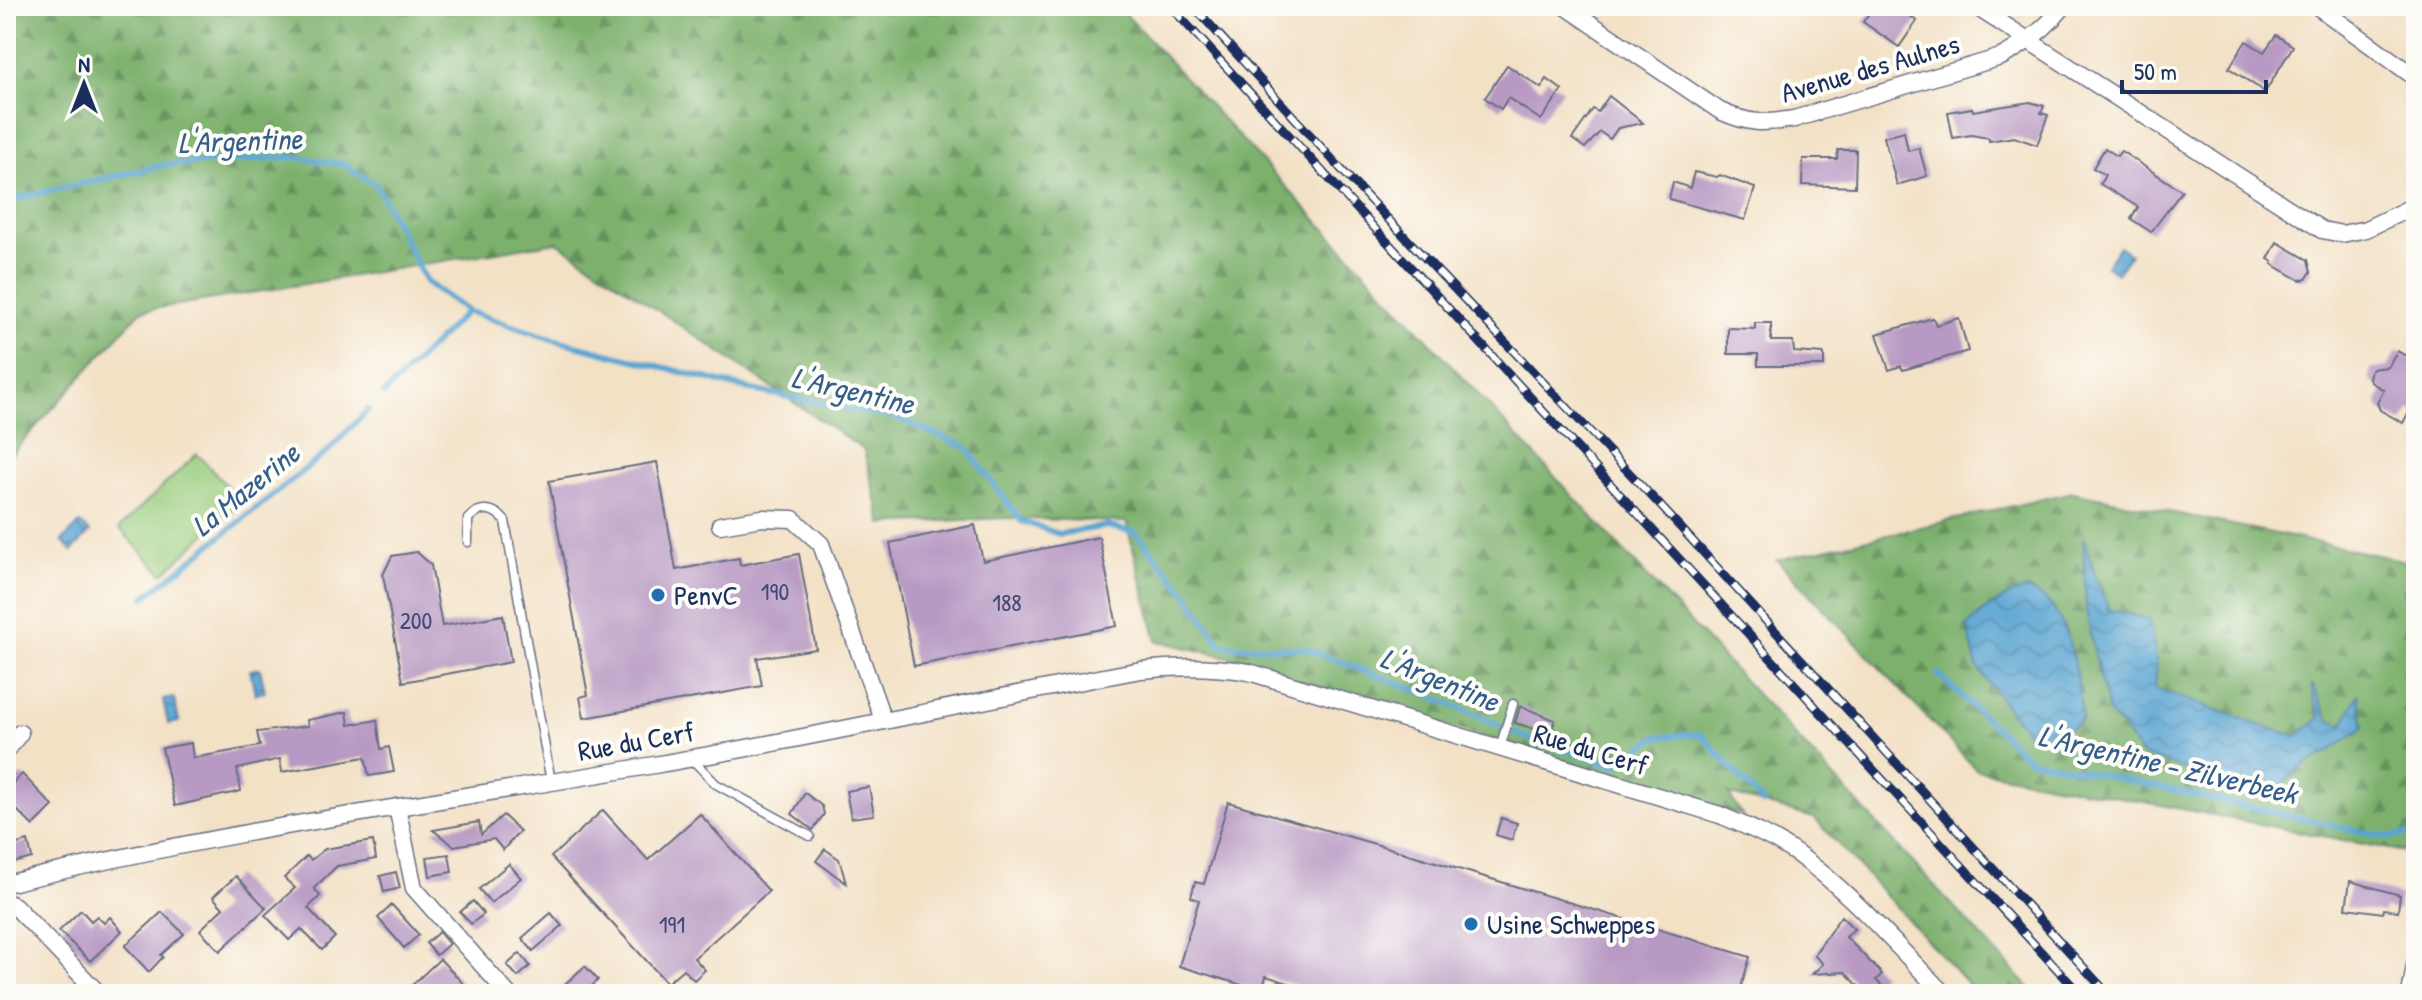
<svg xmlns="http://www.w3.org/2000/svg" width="2422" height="1000" font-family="'Patrick Hand',sans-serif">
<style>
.forest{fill:url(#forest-firs);stroke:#4b7065;stroke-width:2}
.pitch{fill:#9acd7d;stroke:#5a7e6e;stroke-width:2}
.water{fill:url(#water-waves);stroke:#3a6a98;stroke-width:2}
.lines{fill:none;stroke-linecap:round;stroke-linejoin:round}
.stream{stroke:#59a4d1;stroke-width:6}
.building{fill:#b799c3}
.lane-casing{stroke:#676d82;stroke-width:11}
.street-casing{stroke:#676d82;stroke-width:19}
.lane{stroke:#fff;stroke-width:8}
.street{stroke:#fff;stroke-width:16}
.rail-casing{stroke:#1b2f5e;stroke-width:9}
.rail{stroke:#fdfcf7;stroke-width:6;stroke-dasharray:18;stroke-linecap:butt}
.poi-dot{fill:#1f6fb2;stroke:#fdfcf7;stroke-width:3}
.labels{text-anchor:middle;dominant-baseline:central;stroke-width:8;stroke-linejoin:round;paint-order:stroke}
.number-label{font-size:24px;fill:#424a77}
.street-label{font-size:28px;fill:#1b2f5e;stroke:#fdfcf7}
.poi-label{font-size:28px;fill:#1b2f5e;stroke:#fdfcf7;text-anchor:start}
.water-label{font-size:30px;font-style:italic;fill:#345e8c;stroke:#fdfcf7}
</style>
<defs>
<pattern id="forest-firs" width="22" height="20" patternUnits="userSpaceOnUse" patternTransform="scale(2)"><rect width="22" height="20" fill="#7bb06c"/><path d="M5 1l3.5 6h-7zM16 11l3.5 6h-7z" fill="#64905c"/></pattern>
<pattern id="water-waves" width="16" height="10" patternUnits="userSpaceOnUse" patternTransform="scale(2)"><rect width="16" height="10" fill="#59a4d1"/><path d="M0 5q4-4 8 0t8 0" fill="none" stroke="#4986ad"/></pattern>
</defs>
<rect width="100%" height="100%" fill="#fdfcf7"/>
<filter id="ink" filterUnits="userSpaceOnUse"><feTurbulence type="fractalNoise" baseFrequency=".0125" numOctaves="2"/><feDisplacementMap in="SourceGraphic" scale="16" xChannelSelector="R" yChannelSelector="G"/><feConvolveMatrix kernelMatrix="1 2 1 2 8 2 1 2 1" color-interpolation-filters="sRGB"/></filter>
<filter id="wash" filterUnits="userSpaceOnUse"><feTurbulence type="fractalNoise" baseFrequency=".006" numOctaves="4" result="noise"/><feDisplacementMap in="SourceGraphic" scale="32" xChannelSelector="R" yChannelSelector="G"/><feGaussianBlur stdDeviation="1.8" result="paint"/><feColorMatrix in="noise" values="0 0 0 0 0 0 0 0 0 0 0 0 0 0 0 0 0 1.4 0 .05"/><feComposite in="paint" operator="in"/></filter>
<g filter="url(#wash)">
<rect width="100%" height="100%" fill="#f3e1c6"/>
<g class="forest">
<polygon points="6,6 1118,6 2035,994 1977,994 1814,818 1728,794 1742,815 1286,677 1278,668 1157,641 1126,522 1003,518 882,524 864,450 557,242 141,311 6,460"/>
<polygon points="2073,492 2416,563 2416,854 1977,770 1777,560"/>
</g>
<polygon class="pitch" points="197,454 241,501 163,574 119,528"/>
<g class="water">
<polygon points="2119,246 2130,254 2117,273 2106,266"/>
<polygon points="80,523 90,532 72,551 62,541"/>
<polygon points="2083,536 2096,578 2109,610 2149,619 2157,662 2155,688 2265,727 2297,736 2320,718 2312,692 2312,684 2329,720 2343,725 2358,695 2364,727 2330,751 2301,767 2274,793 2234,786 2142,755 2122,727 2109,714 2091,639 2086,608"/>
<path d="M2025,589C2072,600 2078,679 2082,720L2052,740L2029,734L2006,706L1977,667L1967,627C1984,609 2001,597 2025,589Z"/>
<polygon points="260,668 265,692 255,694 250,670"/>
<polygon points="174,698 179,722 168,724 163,700"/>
</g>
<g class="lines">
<g class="stream">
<polyline points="6,201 164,165 292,157 343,164 377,186 426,282 467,311 552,339 752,390 897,418 966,447 1021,521 1059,534 1107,526 1136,533 1187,594 1221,645 1307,649 1434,697 1534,741 1615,766 1656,737 1701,734 1763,803"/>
<polyline points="384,394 467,311"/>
<polyline points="145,597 327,452 368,410"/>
<polyline points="1938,674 2029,759 2387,837 2416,833"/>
</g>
</g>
<g id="blocks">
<g class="building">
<polygon points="1874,6 1895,6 1917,21 1899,47 1863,22"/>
<polygon points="2276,35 2293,46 2265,92 2229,68 2246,41 2264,52"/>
<polygon points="1507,65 1541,88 1547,79 1562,90 1541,120 1508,98 1501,109 1485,98"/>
<polygon points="1609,96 1643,123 1618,128 1610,139 1600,132 1585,148 1572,139 1593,109 1598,112"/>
<polygon points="2030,102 2044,106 2041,113 2048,115 2037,145 2014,137 1989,141 1989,138 1971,135 1953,138 1948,112 1972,108 1973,111"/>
<polygon points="1904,131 1908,151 1919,148 1927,176 1897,185 1884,137"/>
<polygon points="2105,148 2117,156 2121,151 2182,191 2151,232 2131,219 2138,207 2100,184 2105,175 2093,168"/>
<polygon points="1838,150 1856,150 1855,187 1802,185 1803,159 1837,159"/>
<polygon points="1694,172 1717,177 1720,175 1755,188 1745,220 1669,199 1673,182 1690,188"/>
<polygon points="2277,242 2308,260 2311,272 2306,279 2300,280 2272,264 2273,262 2268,259"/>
<polygon points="1933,318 1936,325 1959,318 1968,351 1903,370 1901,366 1889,370 1877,334"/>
<polygon points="1755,323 1771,323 1771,341 1793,341 1794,352 1824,354 1824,366 1758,366 1758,354 1728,354 1728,328 1755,329"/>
<polygon points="2397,351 2416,361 2416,413 2410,410 2403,423 2380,410 2377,403 2384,390 2372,383 2369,378 2371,369 2388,367"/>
<polygon points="657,462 676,570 739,558 740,565 799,554 816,649 757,658 762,686 584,718 580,697 588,695 549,481"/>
<polygon points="975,525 983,561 1099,537 1117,626 914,666 890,543"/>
<polygon points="417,552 431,565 442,626 503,615 511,662 403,682 383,575 392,556"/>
<polygon points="1520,706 1555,720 1550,734 1515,723"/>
<polygon points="347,712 349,725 377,720 381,749 389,747 394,772 369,776 365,757 282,772 280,759 237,769 241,791 175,806 162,748 191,743 193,758 260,746 257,732 308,726 307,720"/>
<polygon points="22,774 53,806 33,826 6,799 6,790"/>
<polygon points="869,787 874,815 851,818 846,791"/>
<polygon points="805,793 822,806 824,814 813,830 792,814"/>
<polygon points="1228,802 1389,848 1750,957 1739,994 1324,994 1266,976 1262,991 1179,966 1199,900 1191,897 1195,882 1204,884"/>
<polygon points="603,810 648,860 700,814 769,891 694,958 705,970 694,980 683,969 667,983 551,857"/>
<polygon points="503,815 520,831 503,850 494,839 454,846 433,830 479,822 481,835"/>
<polygon points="1501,818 1517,823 1512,840 1496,835"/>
<polygon points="28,841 32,858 6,865 6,847"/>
<polygon points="373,841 376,859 337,866 314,888 320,896 308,908 335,937 322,950 301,929 289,940 265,915 295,888 284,878 307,856 311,860 325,849"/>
<polygon points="825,849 839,859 846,883 816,861"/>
<polygon points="449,854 452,872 430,876 427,857"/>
<polygon points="509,864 521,878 491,903 479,889"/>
<polygon points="396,872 400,888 384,892 380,876"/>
<polygon points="236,876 266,908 220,951 200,930 223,908 213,897"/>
<polygon points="2350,881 2400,895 2398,911 2384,909 2383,913 2346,908"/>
<polygon points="473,901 484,914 471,924 460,912"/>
<polygon points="392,905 419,935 404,948 378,918"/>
<polygon points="81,910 91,921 97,916 104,923 110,917 122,931 90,961 59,931"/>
<polygon points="162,912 184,934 161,955 163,957 149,972 125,946"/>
<polygon points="551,913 562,926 533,951 522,938"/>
<polygon points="1841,916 1854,929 1846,937 1882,974 1876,980 1890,994 1866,994 1845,972 1812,974 1823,964 1814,955"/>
<polygon points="439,932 449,944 436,955 426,943"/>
<polygon points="520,953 530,966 518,977 507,965"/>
<polygon points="440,959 473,994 419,994 411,986"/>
<polygon points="585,966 598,980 583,994 554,994"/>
</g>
</g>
</g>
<g filter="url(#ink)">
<use href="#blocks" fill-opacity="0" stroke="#676d82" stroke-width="2"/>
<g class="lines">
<g class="lane-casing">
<g id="lane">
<path d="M468,542V519C480,506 494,507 505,521L551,782"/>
<polyline points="1500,748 1513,704"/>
<polyline points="691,758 716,784 810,836"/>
</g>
</g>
<g class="street-casing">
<g id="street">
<path d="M1565,6L1720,111C1749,124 1763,124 1794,119L2001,57C2026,44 2046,28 2064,6"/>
<polyline points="1975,6 2322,230 2342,234 2366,229 2416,205"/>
<polyline points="2317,6 2416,78"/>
<polyline points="720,525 762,518 793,519 821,544 883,720"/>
<polyline points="6,751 20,733"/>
<polyline points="397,807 414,888 508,994"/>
<path d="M6,884C219,831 438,802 654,765C817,737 978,700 1141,670C1178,666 1212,666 1249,672L1720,815C1746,826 1773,837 1797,854C1851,892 1897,947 1944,994"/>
<polyline points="6,902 15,906 99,994"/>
<polyline points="2410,994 2416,961"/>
</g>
</g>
<use href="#lane" class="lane"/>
<use href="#street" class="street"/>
<g class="rail-casing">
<g id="rail">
<polyline points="1170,6 2080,994"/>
<polyline points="1193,6 1351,180 1657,502 2108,994"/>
</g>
</g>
<use href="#rail" class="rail"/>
</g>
</g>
<g class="poi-dot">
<circle cx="658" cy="595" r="8"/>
<circle cx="1471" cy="924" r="8"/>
</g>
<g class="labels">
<g class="number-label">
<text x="775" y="591">190</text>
<text x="1007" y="602">188</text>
<text x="416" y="620">200</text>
<text x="672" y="924">191</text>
</g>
<g class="street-label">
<text transform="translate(1870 68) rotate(-16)">Avenue des Aulnes</text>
<text transform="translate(636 741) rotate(-10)">Rue du Cerf</text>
<text transform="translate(1591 749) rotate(17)">Rue du Cerf</text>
</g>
<g class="poi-label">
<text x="674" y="595">PenvC</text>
<text x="1487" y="924">Usine Schweppes</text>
</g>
<g class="water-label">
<text transform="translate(240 140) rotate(-2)">L'Argentine</text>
<text transform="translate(853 390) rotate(13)">L'Argentine</text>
<text transform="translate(245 489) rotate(-39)">La Mazerine</text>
<text transform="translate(1440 679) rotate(22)">L'Argentine</text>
<text transform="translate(2168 764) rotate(13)">L'Argentine - Zilverbeek</text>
</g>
</g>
<rect width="2422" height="1000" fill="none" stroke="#fdfcf7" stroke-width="32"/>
<g transform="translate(84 84)" stroke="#fdfcf7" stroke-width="6" paint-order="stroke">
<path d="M0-6L14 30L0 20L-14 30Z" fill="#1b2f5e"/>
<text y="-12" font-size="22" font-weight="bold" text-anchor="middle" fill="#1b2f5e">N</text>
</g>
<path d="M2122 80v12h144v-12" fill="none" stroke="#1b2f5e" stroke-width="4"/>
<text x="2134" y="80" font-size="24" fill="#1b2f5e" stroke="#fdfcf7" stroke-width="6" paint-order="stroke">50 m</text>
</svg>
